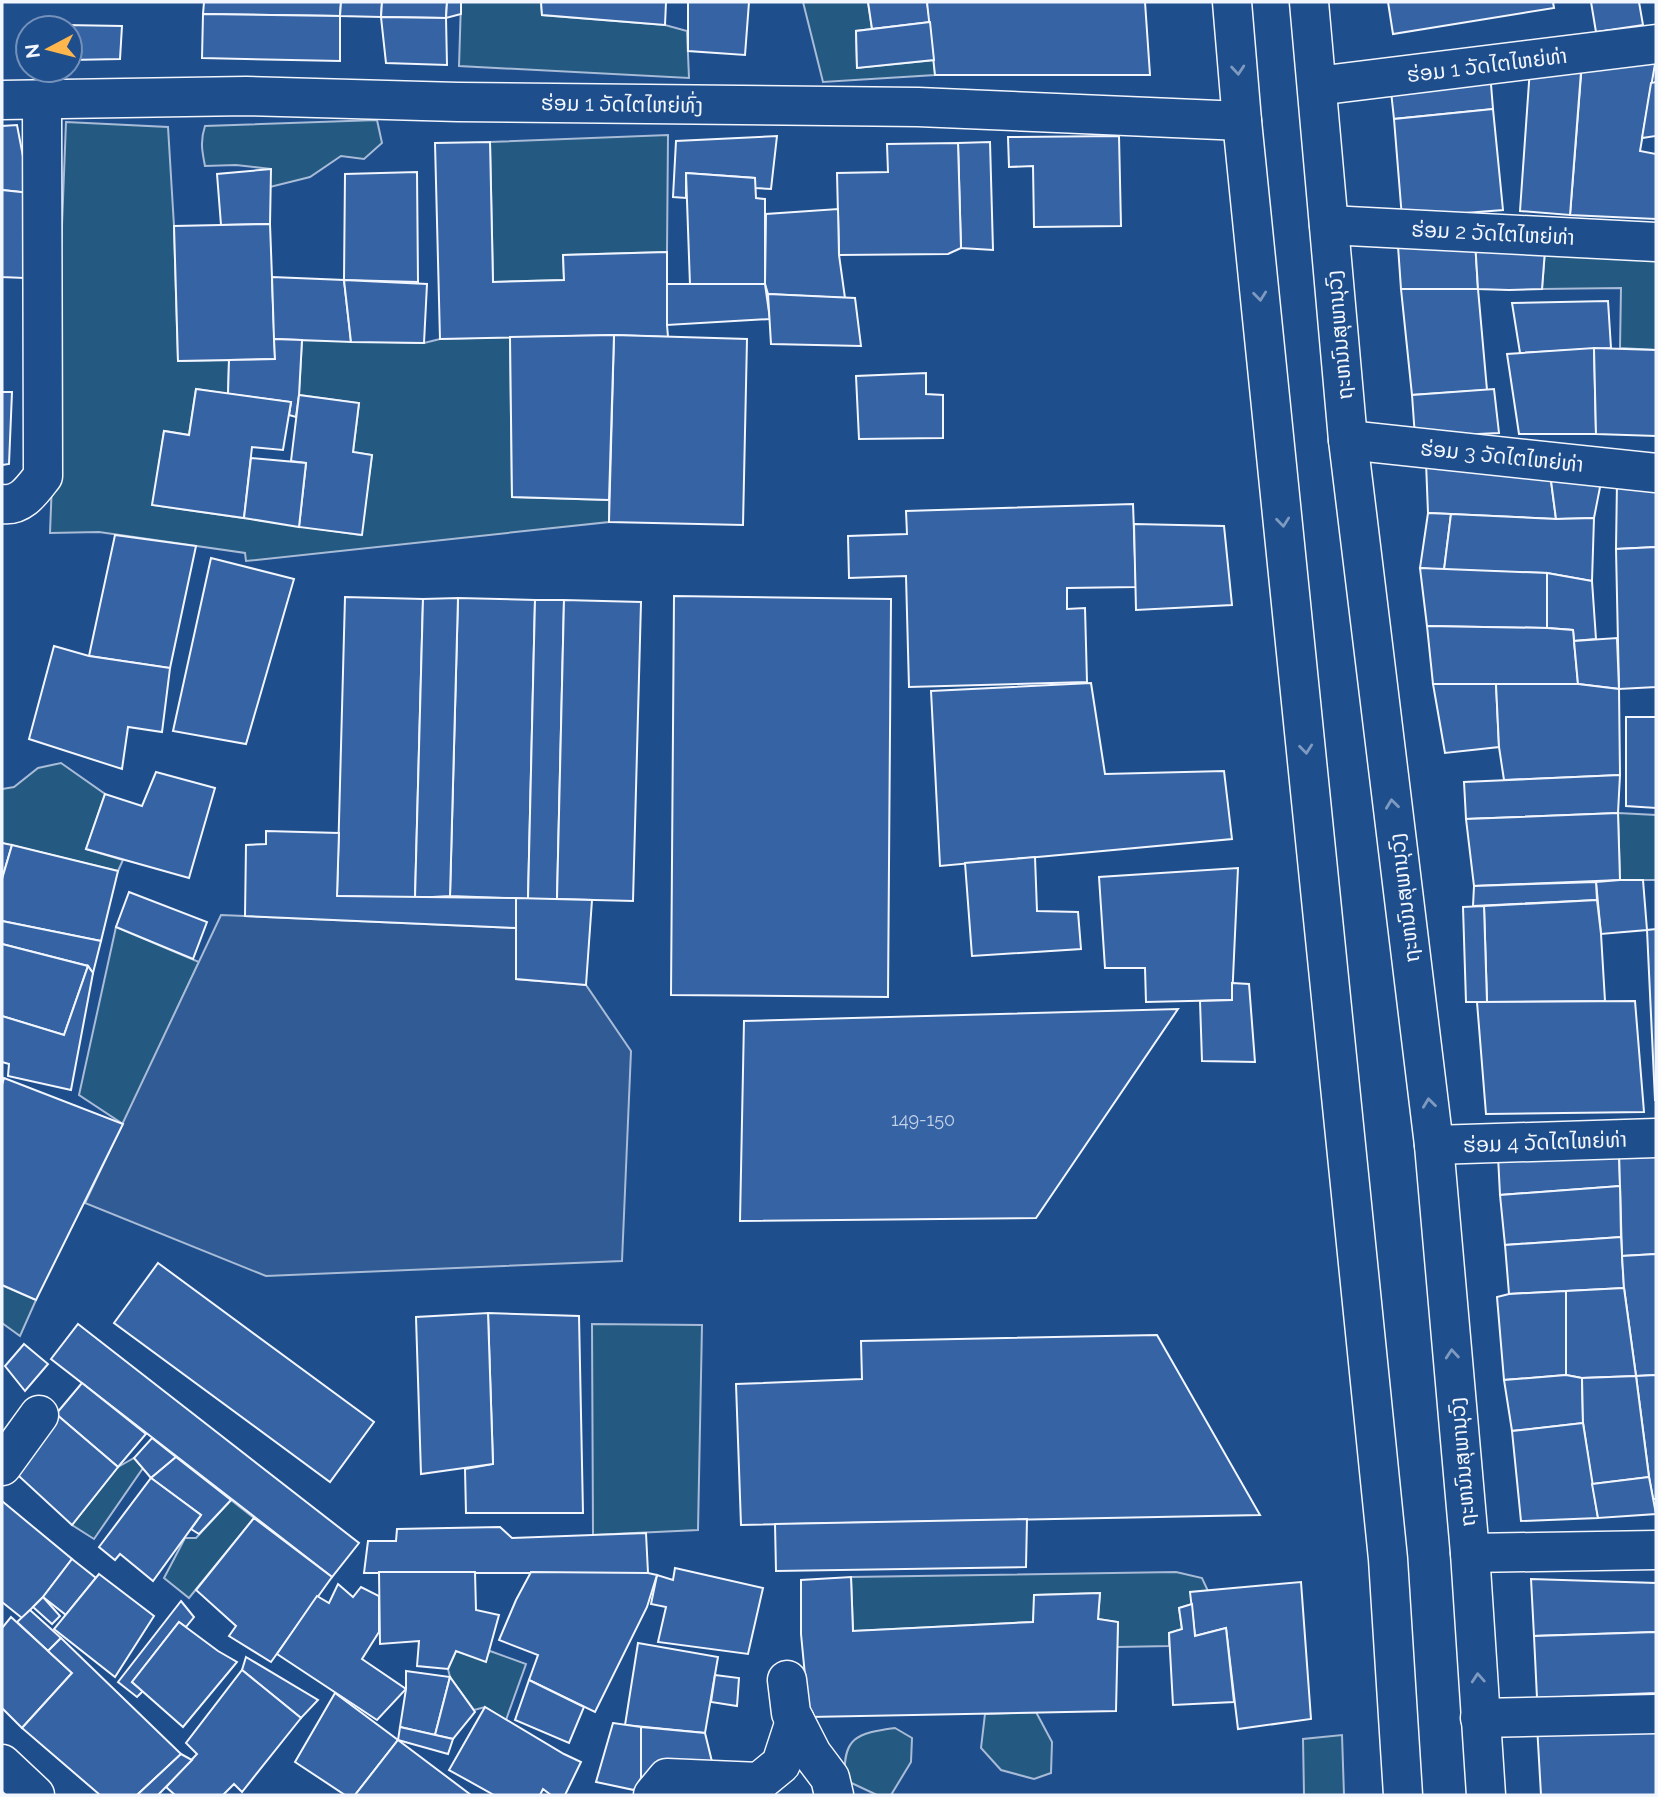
<svg xmlns="http://www.w3.org/2000/svg" width="1658" height="1797" font-family="Raleway,'Noto Sans Lao',sans-serif">
<style>
.green{fill:#245a82;stroke:#a8bbd7;stroke-width:2}
.parking{fill:#305b95;stroke:#a8bbd7;stroke-width:2}
.building{fill:#3563a3;stroke:#f2f6ff;stroke-width:2}
.lines{fill:none;stroke-linecap:round;stroke-linejoin:round}
.minor-casing{stroke:#f2f6ff;stroke-width:41}
.highway-casing{stroke:#f2f6ff;stroke-width:41}
.minor{stroke:#1f4e8c;stroke-width:38}
.highway{stroke:#1f4e8c;stroke-width:38}
.oneway{stroke:#7e9ac0}
.labels{text-anchor:middle;dominant-baseline:central;stroke-width:5;stroke-linejoin:round;paint-order:stroke}
.number-label{font-size:18px;fill:#c3d1e8}
.street-label{font-size:21px;fill:#f2f6ff;stroke:#1f4e8c}
</style>
<rect width="100%" height="100%" fill="#1f4e8c"/>
<g class="green">
<polygon points="461,2 541,2 542,15 665,25 687,31 689,78 459,66"/>
<polygon points="803,2 868,2 872,29 856,31 857,68 934,60 935,75 823,82"/>
<path d="M377,120L382,143L364,159L341,156L310,177L270,187V169L236,165L205,166C202,151 200,141 205,126Z"/>
<polygon points="66,122 168,127 174,226 178,361 229,360 228,394 196,389 189,435 164,431 153,505 361,535 372,455 353,452 359,403 299,395 302,340 424,343 440,339 510,337 512,497 609,500 609,522 246,561 245,553 99,532 50,533"/>
<polygon points="668,135 667,252 563,255 564,280 493,282 490,142"/>
<polygon points="1545,250 1656,259 1656,350 1620,348 1621,288 1542,289"/>
<polygon points="61,763 105,794 86,849 123,860 118,871 2,843 2,789 14,787 38,768"/>
<polygon points="1618,813 1656,815 1656,880 1620,880"/>
<polygon points="116,927 199,962 123,1124 79,1095"/>
<polygon points="2,1285 36,1300 20,1336 2,1323"/>
<polygon points="592,1324 702,1325 698,1530 593,1535"/>
<polygon points="134,1458 143,1468 94,1539 72,1525 118,1467"/>
<polygon points="231,1500 254,1518 189,1598 164,1578 185,1538 196,1538"/>
<polygon points="1176,1572 1202,1578 1208,1591 1192,1604 1179,1608 1182,1629 1169,1633 1169,1646 1117,1647 1118,1622 1098,1619 1100,1593 1035,1595 1033,1622 853,1631 851,1577"/>
<polygon points="456,1651 484,1660 490,1651 526,1664 506,1720 485,1707 474,1710 450,1677 448,1669"/>
<polygon points="1036,1712 1052,1742 1051,1773 1034,1779 1001,1770 981,1748 985,1714"/>
<path d="M895,1728L912,1738L911,1762L891,1795H877L845,1780C842,1737 857,1733 895,1728Z"/>
<polygon points="1342,1735 1344,1795 1304,1795 1303,1739"/>
</g>
<polygon class="parking" points="221,915 516,928 516,979 586,985 631,1051 622,1261 266,1276 85,1203"/>
<g class="building">
<polygon points="204,2 341,2 340,16 203,14"/>
<polygon points="341,2 382,2 381,17 340,16"/>
<polygon points="382,2 447,2 446,18 381,17"/>
<polygon points="447,2 461,2 461,14 446,18"/>
<polygon points="541,2 666,2 665,25 542,15"/>
<polygon points="688,2 749,2 745,55 688,51"/>
<polygon points="868,2 927,2 930,22 872,29"/>
<polygon points="927,2 1145,2 1150,75 935,75"/>
<polygon points="1388,2 1553,2 1554,8 1393,34"/>
<polygon points="1591,2 1639,2 1643,25 1596,32"/>
<polygon points="203,14 340,16 340,61 202,58"/>
<polygon points="381,17 446,18 447,65 386,63"/>
<polygon points="930,22 934,60 857,68 856,31"/>
<polygon points="65,25 122,26 120,59 70,60 70,28 66,28"/>
<polygon points="1582,63 1655,64 1640,151 1656,154 1656,219 1570,215"/>
<polygon points="1530,68 1581,72 1570,215 1520,211"/>
<polygon points="1490,72 1493,109 1394,119 1390,82"/>
<polygon points="1656,82 1656,136 1642,138 1651,83"/>
<polygon points="1493,109 1503,210 1402,218 1394,119"/>
<polygon points="17,125 30,193 2,190 2,126"/>
<polygon points="777,136 771,189 755,188 755,178 686,173 686,198 673,197 676,141"/>
<polygon points="1119,136 1121,226 1034,227 1033,166 1009,167 1008,137"/>
<polygon points="490,142 493,282 564,280 563,255 667,252 667,325 668,337 614,335 440,339 435,143"/>
<polygon points="990,142 993,250 961,248 958,143"/>
<polygon points="958,143 961,248 948,254 839,255 837,173 888,172 887,144"/>
<polygon points="271,169 270,224 221,225 217,174"/>
<polygon points="417,172 418,282 344,280 345,174"/>
<polygon points="686,173 755,178 756,198 765,199 765,284 690,285"/>
<polygon points="2,190 30,193 24,278 2,277"/>
<polygon points="838,209 839,255 845,298 768,294 765,284 766,214"/>
<polygon points="270,224 275,359 178,361 174,226"/>
<polygon points="1475,240 1478,289 1401,289 1398,246"/>
<polygon points="1475,240 1545,250 1542,289 1509,290 1478,289"/>
<polygon points="272,277 344,280 351,342 274,339"/>
<polygon points="344,280 427,284 424,343 351,342"/>
<polygon points="667,284 765,284 770,319 667,325"/>
<polygon points="1401,289 1478,289 1487,390 1412,395"/>
<polygon points="768,294 855,298 861,346 771,344"/>
<polygon points="1608,301 1611,348 1520,353 1512,303"/>
<polygon points="614,335 747,339 743,525 609,522"/>
<polygon points="614,335 609,500 512,497 510,337"/>
<polygon points="274,339 302,340 299,395 296,417 289,415 291,402 228,394 229,360 275,359"/>
<polygon points="1594,348 1596,434 1519,434 1507,354"/>
<polygon points="1594,348 1656,350 1656,436 1596,434"/>
<polygon points="926,373 926,394 943,395 943,438 859,439 856,376"/>
<polygon points="196,389 291,402 283,450 252,447 244,518 152,505 164,431 189,435"/>
<polygon points="1494,389 1499,433 1415,437 1412,395"/>
<polygon points="2,392 12,392 9,464 2,465"/>
<polygon points="299,395 359,403 353,452 372,455 362,535 299,527 306,463 291,461"/>
<polygon points="251,458 306,463 299,527 244,518"/>
<polygon points="1426,462 1550,473 1556,519 1428,513"/>
<polygon points="1550,473 1602,477 1594,518 1556,519"/>
<polygon points="1617,481 1656,486 1656,547 1616,549"/>
<polygon points="1133,504 1136,587 1067,588 1067,609 1085,608 1087,682 909,687 906,576 849,578 848,536 907,534 906,511"/>
<polygon points="1428,513 1451,514 1444,570 1420,568"/>
<polygon points="1451,514 1556,519 1594,518 1592,581 1547,573 1444,570"/>
<polygon points="1134,524 1224,526 1232,605 1136,610"/>
<polygon points="115,535 196,546 170,668 89,656"/>
<polygon points="1656,547 1656,687 1619,689 1616,549"/>
<polygon points="211,558 294,579 246,744 173,731"/>
<polygon points="1420,568 1547,573 1547,628 1427,626"/>
<polygon points="1547,573 1592,581 1596,639 1574,641 1573,630 1547,628"/>
<polygon points="674,596 891,599 888,997 671,995"/>
<polygon points="345,597 423,599 415,898 337,896"/>
<polygon points="458,598 535,600 528,899 450,896"/>
<polygon points="458,598 450,896 415,898 423,599"/>
<polygon points="535,600 564,600 557,899 528,899"/>
<polygon points="564,600 641,602 633,901 557,899"/>
<polygon points="1427,626 1547,628 1573,630 1578,684 1433,684"/>
<polygon points="1617,638 1619,689 1578,684 1574,641"/>
<polygon points="54,646 89,656 170,668 162,732 128,727 122,769 29,739"/>
<polygon points="1091,683 1105,774 1224,771 1232,839 940,866 931,691"/>
<polygon points="1433,684 1496,684 1499,747 1445,753"/>
<polygon points="1496,684 1578,684 1619,689 1620,775 1504,780 1499,747"/>
<polygon points="1626,717 1656,717 1656,808 1626,806"/>
<polygon points="156,772 215,788 189,878 86,849 105,794 142,806"/>
<polygon points="1620,775 1618,813 1466,819 1464,782"/>
<polygon points="1618,813 1620,880 1474,886 1466,819"/>
<polygon points="266,831 339,833 337,896 516,898 516,928 245,916 246,845 266,844"/>
<polygon points="2,843 12,845 2,879"/>
<polygon points="12,845 118,871 101,941 2,921 2,879"/>
<polygon points="1035,857 1037,911 1078,912 1081,949 972,956 965,863"/>
<polygon points="1238,868 1232,1000 1146,1002 1145,968 1105,968 1099,877"/>
<polygon points="1620,880 1643,880 1647,930 1601,934 1596,882"/>
<polygon points="1596,882 1597,900 1473,906 1474,886"/>
<polygon points="129,892 207,922 193,959 116,927"/>
<polygon points="516,898 592,900 586,985 516,979"/>
<polygon points="1597,900 1601,934 1605,1001 1487,1002 1484,906"/>
<polygon points="1484,906 1487,1002 1466,1002 1463,907"/>
<polygon points="2,921 101,941 93,973 88,966 2,944"/>
<polygon points="1656,929 1656,1100 1655,1100 1647,930"/>
<polygon points="2,944 88,966 64,1035 2,1016"/>
<polygon points="88,966 93,973 71,1090 8,1076 9,1064 2,1062 2,1016 64,1035"/>
<polygon points="1232,983 1249,984 1255,1062 1202,1061 1200,1001 1232,1000"/>
<polygon points="1635,1001 1644,1112 1486,1114 1477,1002"/>
<polygon points="1178,1009 1036,1218 740,1221 744,1021"/>
<polygon points="4,1078 123,1124 36,1300 2,1285 2,1085"/>
<polygon points="1619,1151 1620,1186 1500,1195 1498,1156"/>
<polygon points="1619,1151 1656,1152 1656,1254 1622,1256"/>
<polygon points="1620,1186 1621,1237 1505,1245 1500,1195"/>
<polygon points="1621,1237 1624,1288 1509,1294 1505,1245"/>
<polygon points="1656,1254 1656,1375 1636,1376 1624,1288 1622,1256"/>
<polygon points="158,1263 374,1422 330,1482 114,1323"/>
<polygon points="1624,1288 1636,1376 1582,1378 1566,1375 1566,1291"/>
<polygon points="1566,1291 1566,1375 1504,1380 1497,1297 1509,1294"/>
<polygon points="488,1313 579,1316 583,1513 466,1513 465,1469 493,1464"/>
<polygon points="488,1313 493,1464 421,1474 416,1317"/>
<polygon points="78,1324 359,1543 332,1577 51,1359"/>
<polygon points="1157,1335 1260,1515 741,1525 736,1384 862,1379 861,1341"/>
<polygon points="24,1344 48,1364 25,1391 5,1366"/>
<polygon points="1566,1375 1582,1378 1583,1423 1512,1431 1504,1380"/>
<polygon points="1656,1375 1656,1499 1653,1499 1649,1477 1636,1376"/>
<polygon points="1636,1376 1649,1477 1592,1484 1583,1423 1582,1378"/>
<polygon points="82,1383 146,1434 118,1467 56,1414"/>
<polygon points="56,1414 118,1467 72,1525 8,1466"/>
<polygon points="1583,1423 1598,1518 1521,1521 1512,1431"/>
<polygon points="152,1438 176,1457 151,1478 134,1458"/>
<polygon points="176,1457 231,1500 199,1534 191,1529 201,1515 151,1478"/>
<polygon points="1649,1477 1656,1514 1598,1518 1592,1484"/>
<polygon points="151,1478 201,1515 153,1581 120,1554 115,1560 99,1547"/>
<polygon points="2,1501 72,1559 43,1597 22,1618 2,1602"/>
<polygon points="254,1518 332,1577 271,1662 229,1636 236,1626 196,1590"/>
<polygon points="1027,1519 1026,1567 776,1571 775,1524"/>
<polygon points="500,1527 512,1538 646,1533 648,1573 364,1573 368,1541 396,1541 397,1529"/>
<polygon points="72,1559 96,1578 66,1615 43,1597"/>
<polygon points="675,1568 763,1588 748,1654 658,1642 666,1607 651,1604 657,1575 673,1580"/>
<polygon points="379,1572 475,1572 476,1610 499,1615 486,1662 456,1651 448,1669 417,1666 419,1641 380,1644"/>
<polygon points="531,1572 648,1573 657,1575 647,1607 595,1712 529,1680 538,1655 499,1640 516,1600"/>
<polygon points="99,1574 154,1616 115,1677 54,1629"/>
<polygon points="851,1577 853,1631 1033,1622 1034,1595 1100,1593 1098,1619 1118,1622 1116,1711 809,1717 801,1634 801,1580"/>
<polygon points="1531,1579 1656,1583 1656,1632 1534,1636"/>
<polygon points="1301,1582 1311,1719 1238,1729 1226,1628 1195,1636 1190,1592"/>
<polygon points="338,1584 353,1597 361,1587 379,1596 379,1632 362,1659 406,1689 377,1720 277,1654 317,1596 329,1603"/>
<polygon points="43,1597 60,1616 52,1624 33,1607"/>
<polygon points="181,1601 194,1617 186,1627 179,1622 132,1682 143,1691 137,1697 118,1682"/>
<polygon points="1192,1604 1195,1636 1226,1628 1234,1702 1173,1705 1169,1633 1182,1629 1179,1608"/>
<polygon points="30,1610 61,1638 48,1651 17,1622"/>
<polygon points="11,1617 72,1673 22,1728 2,1708 2,1628"/>
<polygon points="179,1622 218,1651 237,1662 183,1727 132,1682"/>
<polygon points="1656,1632 1656,1693 1537,1698 1534,1636"/>
<polygon points="61,1638 181,1754 137,1795 100,1795 22,1728 72,1673 48,1651"/>
<polygon points="638,1643 718,1657 705,1733 625,1725"/>
<polygon points="246,1657 318,1700 301,1718 242,1670"/>
<polygon points="242,1670 301,1718 242,1792 234,1784 223,1795 175,1795 166,1787 197,1754 186,1743"/>
<polygon points="406,1671 450,1677 435,1735 400,1727 406,1689"/>
<polygon points="715,1675 739,1678 737,1706 711,1702"/>
<polygon points="450,1677 475,1712 453,1739 435,1735"/>
<polygon points="529,1680 584,1707 569,1743 515,1720"/>
<polygon points="335,1693 398,1740 355,1795 345,1795 295,1762"/>
<polygon points="485,1707 564,1754 581,1762 565,1795 551,1795 543,1789 540,1795 494,1795 449,1770"/>
<polygon points="1656,1722 1656,1795 1541,1795 1537,1725"/>
<polygon points="613,1723 641,1727 641,1778 634,1790 596,1782"/>
<polygon points="400,1727 453,1739 448,1754 398,1740"/>
<polygon points="641,1727 705,1733 714,1770 641,1778"/>
<polygon points="398,1740 471,1795 355,1795"/>
<polygon points="181,1754 192,1760 158,1795 137,1795"/>
</g>
<g class="lines">
<g class="minor-casing">
<g id="minor">
<polyline points="1317,86 1656,44"/>
<polyline points="2,100 246,96 458,102 918,107 1242,121"/>
<polyline points="1329,225 1656,242"/>
<polyline points="1348,440 1656,473"/>
<path d="M2,504C21,507 32,490 43,476L42,101"/>
<polyline points="1434,1145 1656,1138"/>
<polyline points="2,1466 39,1415"/>
<polyline points="1470,1553 1656,1550"/>
<polyline points="787,1680 791,1713 812,1754 830,1778 834,1795"/>
<polyline points="1480,1718 1656,1714"/>
<polyline points="2,1764 35,1795"/>
<polyline points="653,1795 667,1778 759,1782 781,1764 795,1721"/>
</g>
</g>
<g class="highway-casing">
<g id="highway">
<polyline points="1232,2 1242,121 1388,1559 1403,1795"/>
<polyline points="1309,2 1348,440 1434,1145 1470,1553 1486,1795"/>
</g>
</g>
<use href="#minor" class="minor"/>
<use href="#highway" class="highway"/>
</g>
<defs><path id="oneway-chevron" d="M-2-3.5L2.5 0L-2 3.5" fill="none" stroke-width="1.6" stroke-linecap="round" stroke-linejoin="round" transform="scale(1.75)"/></defs>
<g class="oneway">
<use href="#oneway-chevron" transform="translate(1238 70) rotate(85)"/>
<use href="#oneway-chevron" transform="translate(1260 296) rotate(84)"/>
<use href="#oneway-chevron" transform="translate(1283 522) rotate(84)"/>
<use href="#oneway-chevron" transform="translate(1306 749) rotate(84)"/>
<use href="#oneway-chevron" transform="translate(1392 804) rotate(-97)"/>
<use href="#oneway-chevron" transform="translate(1429 1103) rotate(-97)"/>
<use href="#oneway-chevron" transform="translate(1452 1354) rotate(-95)"/>
<use href="#oneway-chevron" transform="translate(1478 1678) rotate(-94)"/>
</g>
<g class="labels">
<g class="number-label">
<text x="923" y="1119">149-150</text>
</g>
<g class="street-label">
<text transform="translate(1487 65) rotate(-7)">ຮ່ອມ 1 ວັດໄຕໄຫຍ່ທ່າ</text>
<text transform="translate(622 104) rotate(1)">ຮ່ອມ 1 ວັດໄຕໄຫຍ່ທົ່ງ</text>
<text transform="translate(1493 233) rotate(3)">ຮ່ອມ 2 ວັດໄຕໄຫຍ່ທ່າ</text>
<text transform="translate(1339 335) rotate(-95)">ຖະຫນົນສຸພານຸວົງ</text>
<text transform="translate(1502 456) rotate(6)">ຮ່ອມ 3 ວັດໄຕໄຫຍ່ທ່າ</text>
<text transform="translate(1404 898) rotate(-97)">ຖະຫນົນສຸພານຸວົງ</text>
<text transform="translate(1545 1142) rotate(-2)">ຮ່ອມ 4 ວັດໄຕໄຫຍ່ທ່າ</text>
<text transform="translate(1462 1462) rotate(-95)">ຖະຫນົນສຸພານຸວົງ</text>
</g>
</g>
<rect width="1658" height="1797" fill="none" stroke="#f2f6ff" stroke-width="7"/>
<g transform="translate(49 49) rotate(263)"><circle r="33" fill="#1f4e8c" stroke="#7391ba" stroke-width="2"/>
<path d="M0-5L12 26L0 18L-12 26Z" fill="#ffb74d"/>
<text y="-10" font-size="19" font-weight="bold" text-anchor="middle" fill="#f2f6ff">N</text>
</g>
</svg>
